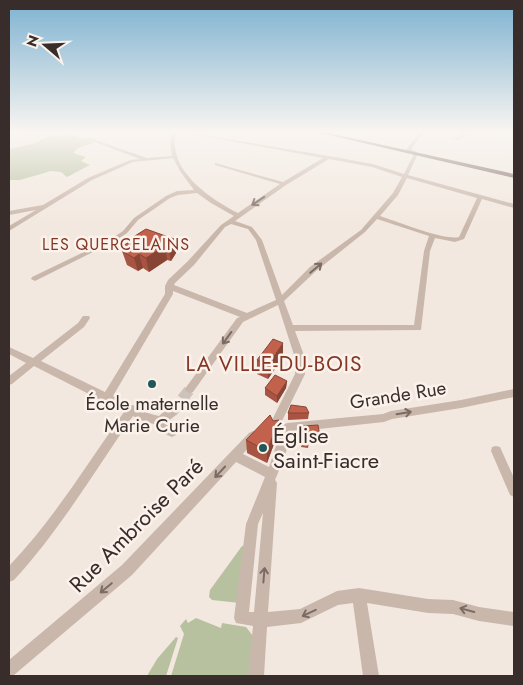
<svg xmlns="http://www.w3.org/2000/svg" width="523" height="685" font-family="Jost,sans-serif">
<style>
.green{fill:#b8c19f}
.lines{fill:none;stroke-linecap:round;stroke-linejoin:round}
.minor-tunnel{stroke:#cdc3bb;stroke-width:11;stroke-dasharray:11 5.5;stroke-linecap:butt}
.minor{fill:#cab7ab;fill-rule:evenodd}
.major{fill:#79645b;fill-rule:evenodd}
.wall{fill:#a75442}
.shaded-wall{fill:#884536}
.building{fill:#c2624d;stroke:#884536}
.oneway{stroke:#7a6b64}
.poi-dot{fill:#205859;stroke:#faf2eb;stroke-width:2}
.labels{text-anchor:middle;dominant-baseline:central;stroke-width:5;stroke-linejoin:round;paint-order:stroke}
.far-neighbourhood-label{font-size:16px;letter-spacing:1px;fill:#853625;stroke:#faf2eb}
.street-label{font-size:19px;fill:#382d2a;stroke:#faf2eb}
.poi-label{font-size:19px;fill:#382d2a;stroke:#faf2eb}
.quarter-label{font-size:21px;letter-spacing:1px;fill:#853625;stroke:#faf2eb}
.near-poi-label{font-size:22px;fill:#382d2a;stroke:#faf2eb;text-anchor:start}
.near-street-label{font-size:22px;fill:#382d2a;stroke:#faf2eb}
</style>
<rect width="100%" height="100%" fill="#f2e8df"/>
<g class="green">
<polygon points="72,135 92,141 93,143 78,148 73,153 86,157 81,161 90,165 67,177 61,172 51,171 20,180 9,180 9,149 36,143 46,137"/>
<polygon points="242,546 247,547 240,603 212,600 209,597 210,590"/>
<polygon points="196,618 221,628 222,623 246,627 253,636 250,676 171,676 184,634 180,626 186,619 188,623"/>
<polygon points="176,637 178,638 166,676 147,676 157,659"/>
</g>
<g class="lines">
<polyline class="minor-tunnel" points="172,412 190,389"/>
<g class="minor">
<polygon points="23,132 90,132 88,133 37,135"/>
<path d="M172,132H176C167,170 209,198 238,213L280,184L215,165V163L283,182L323,158L187,133L185,132L329,156L373,164L404,174L413,156V154L406,150L420,132H424L411,149L417,152V156L408,175L514,204V208L482,199L464,239L455,242L435,238L430,251L421,330L295,331L305,358V374L281,423L277,424L273,423L272,420L295,374V358L278,305L243,322L193,392L190,393L187,392L185,389L187,386L237,318L240,317L173,291V294L113,396L131,405L136,406C141,412 151,414 159,416C164,412 169,407 176,409L177,412L176,415L167,422L176,429L177,432L176,435L172,437C166,435 159,430 157,425L143,421L133,416C94,472 60,530 14,580L9,582V566C54,519 87,464 124,412L34,366L12,384L9,385V376L26,363L9,354V347L33,358L78,323L83,316H89L90,318L84,327L41,361L105,392L165,294V286L168,280L188,261L221,225L234,216L211,203L197,193L178,195L170,198L138,220L127,233L115,241L35,281L31,279L32,277L111,239L123,231L134,218L166,196L177,191L194,190L180,171L173,158L133,162L92,180L9,231V226L36,210L9,215V211L43,205L88,178L130,160L140,159L87,139V137L147,158L172,156L170,143ZM329,159L372,167L402,177L393,193L361,230L310,267L282,295L262,240L252,227L235,221L286,185ZM407,178L477,198L459,237C445,241 396,221 380,216L398,195ZM377,219L429,236L424,251L414,325H293L284,301L316,271L365,232ZM231,224L248,229L256,240L276,300L247,313L174,285L175,283L194,265L225,227Z"/>
<polygon points="467,132 472,132 457,140 453,139"/>
<path d="M514,389V397L461,408L392,419L384,422L291,432L285,456L275,480L277,483L268,612L300,609L337,591L359,588L428,599L453,600L479,607L514,612V626L479,621L453,614L428,613L367,603L379,676H363L353,603L338,605L301,623L267,627L264,676H248L253,626L236,623L234,618L246,524L265,477L236,462L132,575L14,675L9,676V660L122,565L249,433L253,431L257,433L258,436L243,454L269,467L283,425L287,423L383,414L391,411L461,400ZM263,513L254,612H249L258,524Z"/>
<polygon points="496,446 500,447 514,478 514,497 510,495 491,451 492,447"/>
</g>
<polygon class="major" points="316,132 324,132 514,174 514,178"/>
</g>
<g class="wall">
<polygon points="146,229 176,253 171,261 167,260 149,272 143,268 138,271 127,265 122,251 128,243 127,241"/>
<polygon points="283,357 268,379 257,374 257,360"/>
<polygon points="287,381 286,388 277,403 265,395 265,388"/>
<polygon points="288,413 309,413 308,419 288,420"/>
<polygon points="303,426 320,436 318,442 309,442 308,448 301,447"/>
<polygon points="278,433 267,463 247,453 246,440"/>
</g>
<g class="shaded-wall">
<polygon points="174,239 176,253 171,261 168,247"/>
<polygon points="165,246 167,260 149,272 146,258"/>
<polygon points="139,254 143,268 138,271 134,258"/>
<polygon points="283,343 283,357 268,379 268,365"/>
<polygon points="287,381 286,388 277,403 277,396"/>
<polygon points="279,420 278,433 267,463 267,451"/>
</g>
<g class="building">
<polygon points="146,229 174,239 168,247 165,246 146,258 139,254 134,258 122,251 124,245 130,242 127,241"/>
<polygon points="273,339 283,343 268,365 257,360"/>
<polygon points="275,375 287,381 277,396 265,388"/>
<polygon points="291,405 306,407 309,413 288,413"/>
<polygon points="270,415 273,421 279,420 267,451 246,440"/>
<polygon points="318,425 320,436 309,435 309,441 302,441 303,426"/>
</g>
<defs><path id="oneway-shaft" d="M-6 0H5M1.5-3L5.5 0L1.5 3" fill="none" stroke-width="1.6" stroke-linecap="round" stroke-linejoin="round" transform="scale(1.25)"/></defs>
<g class="oneway">
<use href="#oneway-shaft" transform="translate(258 201) rotate(146)"/>
<use href="#oneway-shaft" transform="translate(316 268) rotate(-40)"/>
<use href="#oneway-shaft" transform="translate(227 338) rotate(126)"/>
<use href="#oneway-shaft" transform="translate(404 413) rotate(-9)"/>
<use href="#oneway-shaft" transform="translate(220 472) rotate(133)"/>
<use href="#oneway-shaft" transform="translate(264 575) rotate(-85)"/>
<use href="#oneway-shaft" transform="translate(106 588) rotate(140)"/>
<use href="#oneway-shaft" transform="translate(467 610) rotate(-165)"/>
<use href="#oneway-shaft" transform="translate(309 613) rotate(155)"/>
</g>
<linearGradient id="sky" x2="0" y2="1"><stop stop-color="#7db2d1"/><stop offset="0.58" stop-color="#f9f5f1"/><stop offset="1" stop-color="#f9f5f1" stop-opacity="0"/></linearGradient>
<rect width="523" height="227" fill="url(#sky)"/>
<g class="poi-dot">
<circle cx="152" cy="384" r="5"/>
<circle cx="263" cy="448" r="5"/>
</g>
<g class="labels">
<g class="far-neighbourhood-label">
<text x="116" y="244">LES QUERCELAINS</text>
</g>
<g class="street-label">
<text transform="translate(398 395) rotate(-9)">Grande Rue</text>
</g>
<g class="poi-label">
<text x="152" y="403">École maternelle<tspan x="152" dy="22">Marie Curie</tspan></text>
</g>
<g class="quarter-label">
<text x="274" y="364">LA VILLE-DU-BOIS</text>
</g>
<g class="near-poi-label">
<text x="273" y="435">Église<tspan x="273" dy="25">Saint-Fiacre</tspan></text>
</g>
<g class="near-street-label">
<text transform="translate(136 525) rotate(-45)">Rue Ambroise Paré</text>
</g>
</g>
<rect width="523" height="685" fill="none" stroke="#382d2a" stroke-width="20"/>
<g transform="translate(45 45) rotate(289)" stroke="#faf2eb" stroke-width="4" paint-order="stroke">
<path d="M0-4L9 19L0 12L-9 19Z" fill="#382d2a"/>
<text y="-8" font-size="14" font-weight="bold" text-anchor="middle" fill="#382d2a">N</text>
</g>
</svg>
